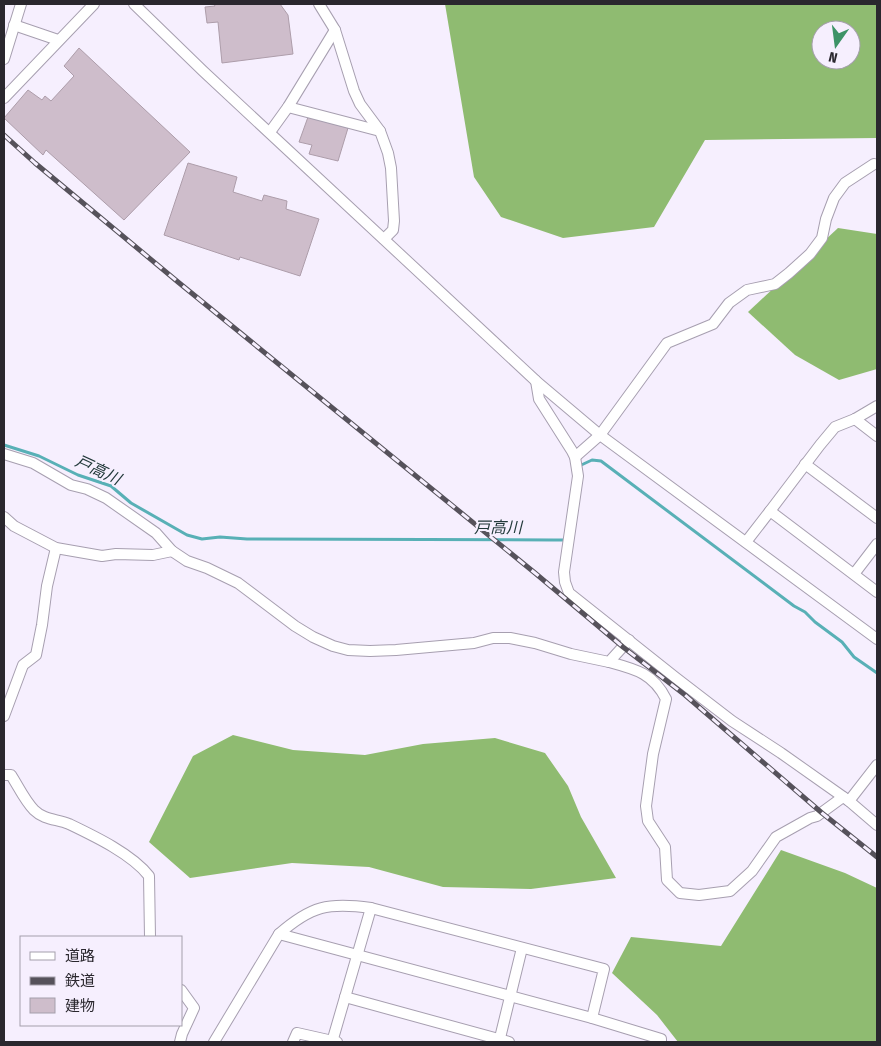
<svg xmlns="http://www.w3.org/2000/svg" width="881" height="1046" font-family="'Fira Sans Condensed','Noto Sans JP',sans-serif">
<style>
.forest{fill:#8fbb71;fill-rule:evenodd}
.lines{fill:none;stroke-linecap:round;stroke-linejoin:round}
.stream{stroke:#58b0b6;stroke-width:3}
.building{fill:#cebdcb;stroke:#ad9daa}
.minor-casing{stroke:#a79fb0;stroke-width:12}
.minor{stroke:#fff;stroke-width:10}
.rail-casing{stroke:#56525b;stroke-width:5}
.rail{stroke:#f6effe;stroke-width:3;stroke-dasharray:9;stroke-linecap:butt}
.labels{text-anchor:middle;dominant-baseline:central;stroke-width:4;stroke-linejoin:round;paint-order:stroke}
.water-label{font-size:16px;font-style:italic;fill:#22393a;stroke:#f6effe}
</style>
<rect width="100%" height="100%" fill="#f6effe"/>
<g class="forest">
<path d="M445,4H877V138L705,140L654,227L563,238L501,217L474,177ZM821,30H851V60H821Z"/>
<polygon points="838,228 877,234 877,369 839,380 795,355 748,312"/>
<polygon points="233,735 293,750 365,755 423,744 495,738 545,753 568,786 581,817 616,878 531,889 443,887 369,867 292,863 190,878 149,842 193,756"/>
<polygon points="781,850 845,873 877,888 877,1042 678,1042 657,1015 612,973 631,937 721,946"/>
</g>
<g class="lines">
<g class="stream">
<polyline points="4,445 39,456 78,475 111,486 131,503 187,535 202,539 220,537 247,539 554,540 565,540 565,538"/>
<polyline points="577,467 592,460 601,461 794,606 805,612 815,622 842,642 854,657 877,673"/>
</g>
</g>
<g class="building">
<polygon points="214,4 280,4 288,15 293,54 222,63 218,22 207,23 205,7 215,6"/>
<polygon points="79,48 190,152 124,220 46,150 43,155 4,118 28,90 42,100 45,96 51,101 74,76 64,66"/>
<polygon points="308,117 348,128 338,161 309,154 312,145 299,142"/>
<polygon points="188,163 237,177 233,192 262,201 264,195 287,201 286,209 319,219 300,276 240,257 239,260 164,235"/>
</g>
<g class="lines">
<g class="minor-casing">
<g id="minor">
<polyline points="134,4 203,71 536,381 600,435 877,639"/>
<polyline points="319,4 335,30 354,91 360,104 380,131 388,153 391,168 394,221 393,230 384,239"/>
<polyline points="14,25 58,40"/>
<polyline points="4,59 21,4"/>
<polyline points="4,98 94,4"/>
<polyline points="288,107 380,131"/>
<polyline points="270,132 288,107 335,30"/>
<polyline points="536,381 539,399 572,451 575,457 578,476 564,572 565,582 569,593 676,678 732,721 781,753 849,801 877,825"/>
<polyline points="855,419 877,436"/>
<polyline points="4,454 33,463 71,485 87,489 106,498 156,533 172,551 187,561 207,568 238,583 295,626 313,637 333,646 348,650 370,651 396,650 474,643 493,638 510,638 535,643 571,654 609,662 629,640"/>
<polyline points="575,457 600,435 667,343 713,324 729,303 747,290 775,284 789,273 810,254 822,238 826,219 834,198 845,183 874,164"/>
<polyline points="805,464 877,518"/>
<polyline points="770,511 820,445 835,427 855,419 877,406"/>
<polyline points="4,517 14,526 56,548 102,556 116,554 153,555 172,551"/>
<polyline points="746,542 770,511 877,592"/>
<polyline points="854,574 877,544"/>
<path d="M609,662C635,669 653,673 666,699L653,754L646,806L648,821L665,847L667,880L680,893L699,895L730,891L752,871L776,837L810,818L817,816L843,797"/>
<polyline points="4,716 23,665 36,655 42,625 47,586 56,548"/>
<path d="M4,775H11C18,786 25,801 34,810C44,820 57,819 69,824C94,836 132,854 149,876L150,937"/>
<polyline points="849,801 877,765"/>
<polyline points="279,934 592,1018 661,1039 661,1042"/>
<polyline points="345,997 509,1042"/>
<polyline points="180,1042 182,1034 194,1008 181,990"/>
<path d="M214,1042L279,934C311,906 328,902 371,908L604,969L592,1018"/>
<polyline points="293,1042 297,1033 337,1042"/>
<polyline points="332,1042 371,908"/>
<polyline points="499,1042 522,948"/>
</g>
</g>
<use href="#minor" class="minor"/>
<g class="rail-casing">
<polyline id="rail" points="4,135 35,163 178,282 535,573 623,647 685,695 822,813 877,857"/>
</g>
<use href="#rail" class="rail"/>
</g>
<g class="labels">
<g class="water-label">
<text transform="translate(98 470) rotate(25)">戸高川</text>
<text x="498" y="527">戸高川</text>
</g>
</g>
<rect width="881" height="1046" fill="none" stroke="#2a272e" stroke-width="10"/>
<rect x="20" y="936" width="162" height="90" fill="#f6effe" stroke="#a49fab"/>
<rect x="30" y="952" width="25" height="8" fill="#ffffff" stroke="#a49fab"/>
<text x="65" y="961" font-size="15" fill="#2a272e">道路</text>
<rect x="30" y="977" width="25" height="8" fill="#56525b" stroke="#a49fab"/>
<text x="65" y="986" font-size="15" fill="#2a272e">鉄道</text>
<rect x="30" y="998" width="25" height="15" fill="#cebdcb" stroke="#a49fab"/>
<text x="65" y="1011" font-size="15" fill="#2a272e">建物</text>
<g transform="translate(836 45) rotate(194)"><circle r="24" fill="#f6effe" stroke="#a49fab"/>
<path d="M0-4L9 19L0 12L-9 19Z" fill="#3d9367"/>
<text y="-8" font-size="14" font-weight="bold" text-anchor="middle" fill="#2a272e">N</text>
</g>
</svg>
